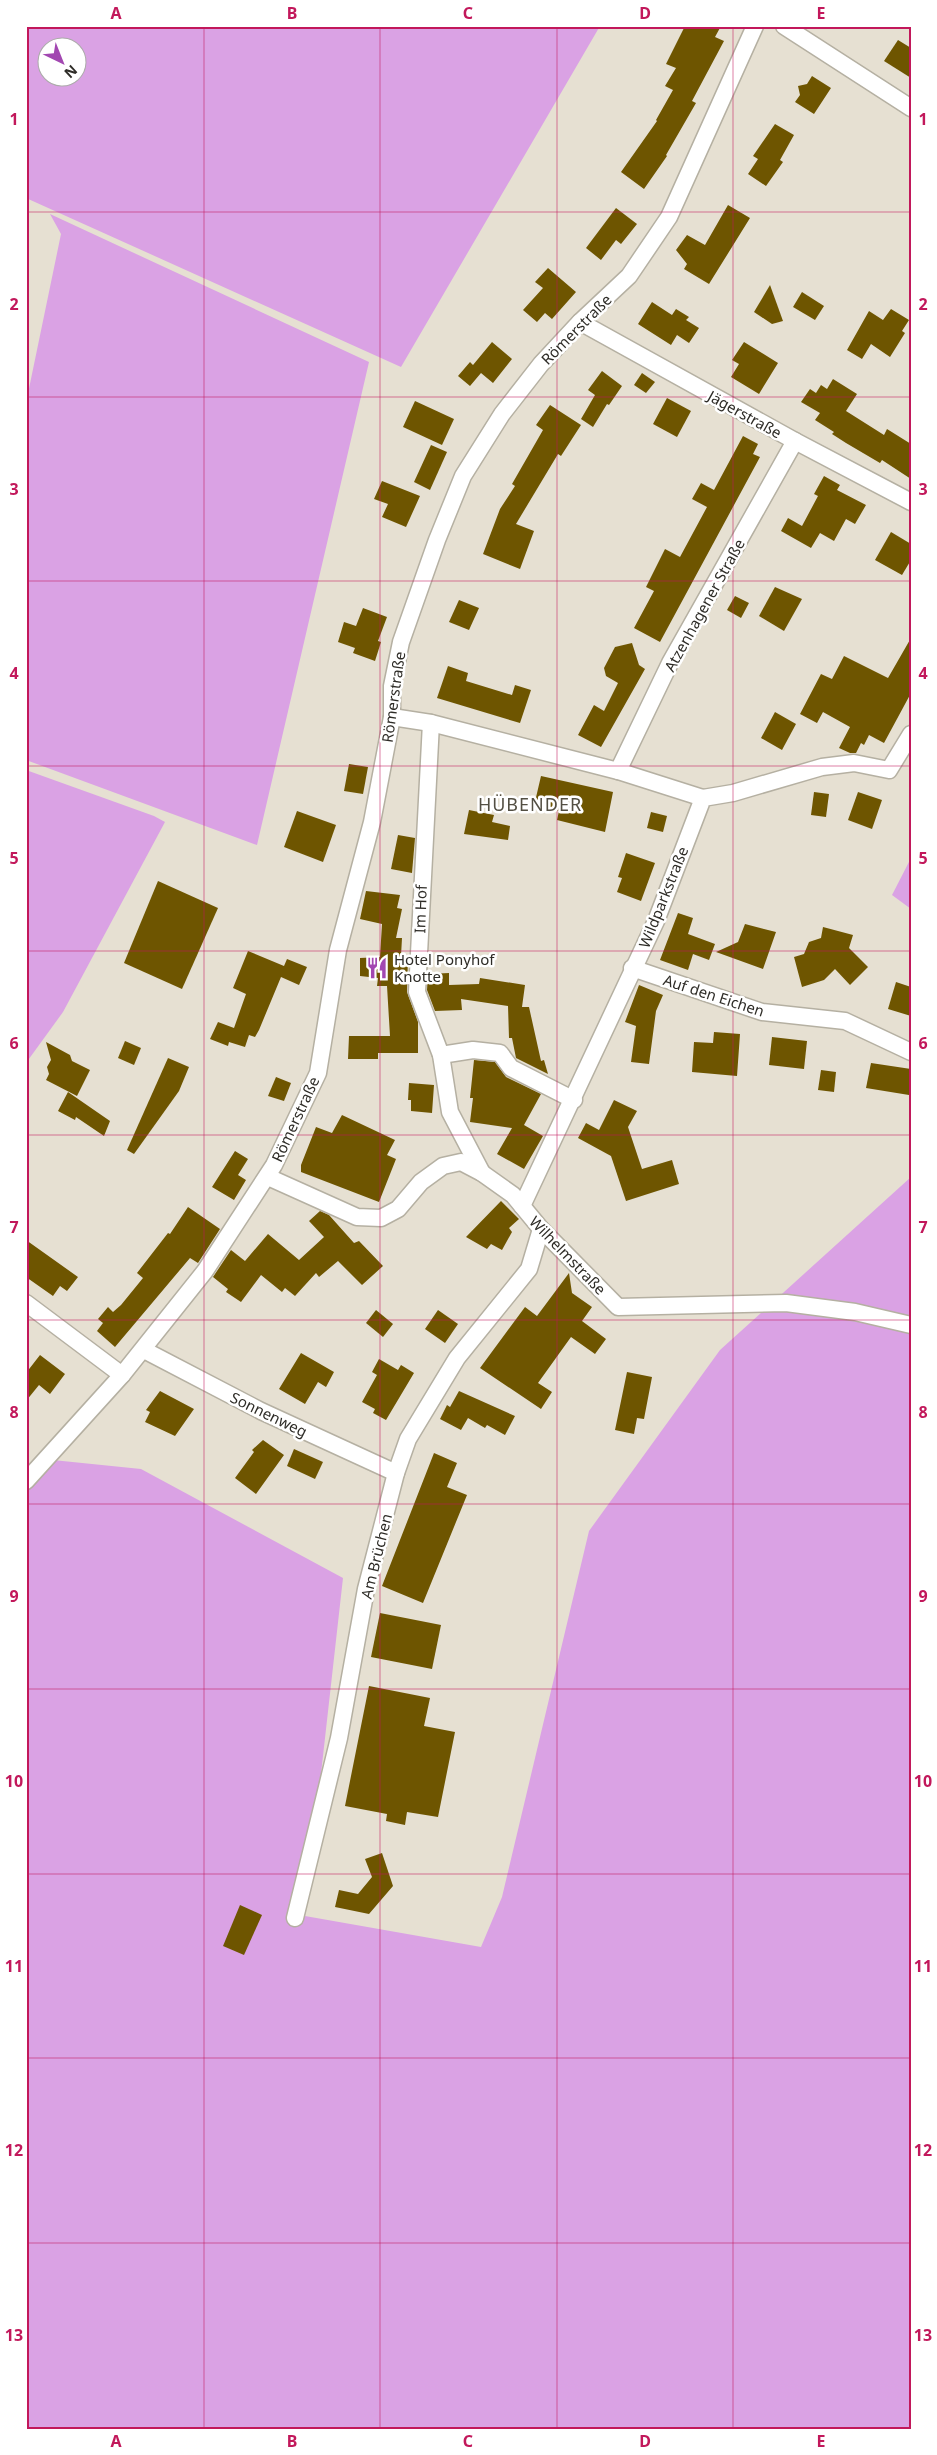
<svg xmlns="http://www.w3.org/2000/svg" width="937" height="2455" font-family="'Noto Sans',sans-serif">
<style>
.green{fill:#daa2e4;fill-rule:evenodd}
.building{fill:#6e5500}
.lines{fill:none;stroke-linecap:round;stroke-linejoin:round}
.street-casing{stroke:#b5b0a2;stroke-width:19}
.street{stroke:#fff;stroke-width:16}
.grid{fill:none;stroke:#c2185b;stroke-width:1;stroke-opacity:0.55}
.labels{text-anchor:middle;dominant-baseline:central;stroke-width:5;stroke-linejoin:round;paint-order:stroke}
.street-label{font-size:15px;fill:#2e2c27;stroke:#fff}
.poi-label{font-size:15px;fill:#2e2c27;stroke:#fff;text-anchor:start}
.quarter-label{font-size:18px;letter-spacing:1px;fill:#534f43;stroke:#fff}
.neatline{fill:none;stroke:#c2185b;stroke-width:2}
.grid-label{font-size:16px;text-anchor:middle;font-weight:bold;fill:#c2185b}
</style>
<rect width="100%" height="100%" fill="#e6e0d2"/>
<g class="green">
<path d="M26,26H600L401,367L26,198ZM48,48H78V78H48Z"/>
<polygon points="50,214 369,362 257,845 26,760 26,403 61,234"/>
<polygon points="26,770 154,816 165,822 63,1012 26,1063"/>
<polygon points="911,858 911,909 892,895"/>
<polygon points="911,1177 911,2429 26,2429 26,1479 43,1459 141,1469 343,1578 305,1916 481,1947 502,1897 589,1531 720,1350"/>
</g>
<g class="building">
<polygon points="685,26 721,26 715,37 724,41 692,101 696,103 666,155 667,156 644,189 621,172 657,121 656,120 673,90 665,86 676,68 666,64"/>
<polygon points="898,40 911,48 911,78 884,61"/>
<polygon points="812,76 831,88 814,114 795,102 800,95 798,86 807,84"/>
<polygon points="775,124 794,135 780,160 783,162 766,186 748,174 758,159 753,156"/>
<polygon points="728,205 750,218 709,284 684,269 687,264 676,250 687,235 705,245"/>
<polygon points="616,208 637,224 621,244 616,240 601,260 586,248"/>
<polygon points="548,268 576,292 552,319 545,313 537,322 523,310 543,288 535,282"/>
<polygon points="770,285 783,321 772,324 754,312"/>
<polygon points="802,292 824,306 815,320 793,307"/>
<polygon points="652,302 672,315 676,309 689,317 686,320 699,328 689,343 677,335 671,345 638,324"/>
<polygon points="891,309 909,320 902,331 905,333 890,357 871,344 862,359 847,350 869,311 883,320"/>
<polygon points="492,342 512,359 493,383 481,373 470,386 458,376 470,362 473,365"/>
<polygon points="744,342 778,363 759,394 731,377 739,364 732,360"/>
<polygon points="602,371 622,386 609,405 607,404 593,427 581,419 595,395 588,390"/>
<polygon points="642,373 655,382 646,393 634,385"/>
<polygon points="833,379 857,394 846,411 884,435 887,429 911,444 911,479 882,460 880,463 846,443 832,434 834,432 815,420 820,413 801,402 810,389 816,393 821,385 827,389"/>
<polygon points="667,398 691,411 677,437 653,424"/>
<polygon points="415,401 454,419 442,445 403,427"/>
<polygon points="550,405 581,425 561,456 558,454 516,524 534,531 520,569 483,554 500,509 515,486 512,484 543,430 536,425"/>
<polygon points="743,436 758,444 753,454 760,457 660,642 634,628 654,591 646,587 665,549 680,557 707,507 692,499 701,483 714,490"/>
<polygon points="431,445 447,452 430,490 414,482"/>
<polygon points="824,476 840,485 837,490 866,505 855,524 846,519 834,541 820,533 811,548 781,531 788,518 802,526 818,496 814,494"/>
<polygon points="382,481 420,496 406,527 382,517 388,504 374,499"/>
<polygon points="891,532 911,544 911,560 902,575 875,560"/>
<polygon points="775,587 802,599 784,631 759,616"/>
<polygon points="735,596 749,603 741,618 727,610"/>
<polygon points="459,600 479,608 469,630 449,622"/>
<polygon points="363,608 387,617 378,641 381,642 375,661 353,653 355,648 338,642 344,622 356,626"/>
<polygon points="911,638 911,693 884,743 869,735 864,745 861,743 856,753 850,753 839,748 850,727 823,712 817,723 800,714 821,674 832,679 844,656 888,678"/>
<polygon points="632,643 639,665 645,669 601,747 578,735 594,705 604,711 618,683 606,676 604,668 615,647"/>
<polygon points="448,666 468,673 466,681 512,695 515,685 531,690 520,723 437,698"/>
<polygon points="775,712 796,724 782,750 761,738"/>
<polygon points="349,764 368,767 363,794 344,791"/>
<polygon points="541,776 613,792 605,832 557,820 559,811 534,806"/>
<polygon points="814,792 829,794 826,817 811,815"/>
<polygon points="858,792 882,800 872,829 848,820"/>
<polygon points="469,810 494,815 492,822 510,826 508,840 464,834"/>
<polygon points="297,811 336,825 323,862 284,847"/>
<polygon points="651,812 667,816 663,832 647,828"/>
<polygon points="398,835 415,838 412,873 391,869"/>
<polygon points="626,853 655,863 641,901 617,892 622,878 618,877"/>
<polygon points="158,881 218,908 182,989 124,963"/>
<polygon points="366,891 400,895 397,908 402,909 396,938 402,938 401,956 408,957 407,992 418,1022 418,1053 378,1053 378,1059 348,1059 349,1036 390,1036 387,986 377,986 378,978 360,976 360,958 380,957 382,924 360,919"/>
<polygon points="678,913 693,918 688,934 715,944 709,960 693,954 688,970 660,960"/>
<polygon points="745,924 776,932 763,969 716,952 738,942"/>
<polygon points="823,927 853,935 849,948 868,967 850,985 835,969 824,980 802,987 794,957 804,954 809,942 821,938"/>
<polygon points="248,951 284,966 287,959 307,967 299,985 281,977 259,1030 255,1037 249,1035 245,1047 229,1042 228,1046 210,1039 218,1022 234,1028 246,994 233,988"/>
<polygon points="449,973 449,985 479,984 480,978 525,985 522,1007 529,1007 541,1061 544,1060 548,1074 516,1058 512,1038 509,1038 508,1006 461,999 462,1010 435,1011 427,990 428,974"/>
<polygon points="896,982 911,987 911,1016 888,1009"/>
<polygon points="639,985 663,995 656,1011 649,1064 631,1062 636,1026 625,1022"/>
<polygon points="714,1032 740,1034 737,1076 692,1072 694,1042 713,1043"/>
<polygon points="772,1037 807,1041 804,1069 769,1065"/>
<polygon points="125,1041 141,1048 134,1065 118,1058"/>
<polygon points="46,1042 70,1055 72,1061 90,1070 77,1096 46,1080 49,1074 47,1067 51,1060"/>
<polygon points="168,1058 189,1067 179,1091 134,1154 127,1150"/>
<polygon points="474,1060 495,1062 506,1077 541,1094 524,1125 543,1136 524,1169 497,1154 512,1128 470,1122 473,1098 470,1098"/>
<polygon points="871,1063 911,1069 909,1095 866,1088"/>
<polygon points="821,1070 836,1072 834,1092 818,1090"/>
<polygon points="276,1077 291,1083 284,1101 268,1096"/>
<polygon points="409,1083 434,1085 432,1113 411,1111 411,1100 408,1100"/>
<polygon points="68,1092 110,1121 104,1136 76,1117 75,1120 58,1111"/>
<polygon points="614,1100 637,1111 628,1127 642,1169 672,1160 679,1184 626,1201 611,1156 578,1138 586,1123 599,1130"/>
<polygon points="342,1115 395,1140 387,1155 396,1159 379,1202 301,1172 301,1165 316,1127 332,1133"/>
<polygon points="235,1151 248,1159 238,1175 246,1180 234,1200 212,1187"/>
<polygon points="501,1201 519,1219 509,1228 512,1232 502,1250 491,1244 487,1249 466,1237"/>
<polygon points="188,1207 220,1229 198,1263 190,1258 115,1347 97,1331 103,1323 98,1319 108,1307 113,1312 121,1305 143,1278 137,1273 168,1233 170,1234"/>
<polygon points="320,1211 329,1215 354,1243 359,1241 383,1266 362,1285 338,1261 319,1277 316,1273 295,1296 285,1288 282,1292 261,1275 241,1302 226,1292 228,1289 213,1277 231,1250 245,1261 268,1234 299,1260 324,1237 309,1221"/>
<polygon points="26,1240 78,1277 67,1291 60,1286 53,1296 26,1277"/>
<polygon points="569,1273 572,1293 592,1307 582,1321 606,1339 595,1354 571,1337 538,1383 552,1392 541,1409 480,1368 525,1307 537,1316"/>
<polygon points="376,1310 393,1324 383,1337 366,1323"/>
<polygon points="438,1310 458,1324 445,1343 425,1329"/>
<polygon points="301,1353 334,1372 326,1387 318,1382 305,1404 279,1389"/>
<polygon points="40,1355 65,1374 50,1394 39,1385 26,1401 26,1373"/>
<polygon points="379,1359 398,1370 401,1365 414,1373 386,1420 373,1413 375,1409 362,1402 377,1375 372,1372"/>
<polygon points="627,1372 652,1377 644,1419 637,1418 634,1434 615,1430"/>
<polygon points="160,1391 194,1409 175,1436 145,1422 150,1412 146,1410"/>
<polygon points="459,1391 515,1416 505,1435 487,1425 485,1428 468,1418 461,1430 440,1419 447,1405 450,1407"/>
<polygon points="263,1440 284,1455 256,1494 235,1478 254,1452 252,1450"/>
<polygon points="294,1449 323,1462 315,1479 287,1466"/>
<polygon points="434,1453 457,1463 447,1487 467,1495 423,1603 382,1586"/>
<polygon points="380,1613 441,1625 432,1669 371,1657"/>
<polygon points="369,1686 430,1698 424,1726 455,1732 438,1817 407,1812 405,1825 386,1821 387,1814 345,1806"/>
<polygon points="382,1853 393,1886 369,1914 335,1907 339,1890 358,1894 372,1877 365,1859"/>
<polygon points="240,1905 262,1915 244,1955 223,1946"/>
</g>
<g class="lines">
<g class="street-casing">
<g id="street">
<polyline points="784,26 911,108"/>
<polyline points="580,322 795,441 911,502"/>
<polyline points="392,717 431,723 618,771 670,663 795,441"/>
<polyline points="431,723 417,992 441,1055 450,1112 482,1173"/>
<polyline points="618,771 703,798"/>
<polyline points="632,968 762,1012 845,1021 911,1052"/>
<polyline points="441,1055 473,1050 500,1053 511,1068 574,1100"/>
<polyline points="268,1177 357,1217 381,1218 398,1209 421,1182 443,1166 461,1162 482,1173 513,1195 541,1229 618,1307 786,1303 855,1312 911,1325"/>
<polyline points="522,1206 656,921 703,798 733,793 822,767 854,763 889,770 911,734"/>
<polyline points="26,1303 122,1375"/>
<polyline points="144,1350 261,1411 396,1473"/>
<polyline points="26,1481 122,1375 205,1271 274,1165 318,1073 338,950 372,822 392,717 392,686 401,642 437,540 463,476 502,414 541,364 580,322 629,276 669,217 755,26"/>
<polyline points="295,1918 339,1738 366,1589 396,1473 408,1439 457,1358 529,1269 541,1229"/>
</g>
</g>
<use href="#street" class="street"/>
</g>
<path class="grid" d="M204,26V2429M380,26V2429M557,26V2429M733,26V2429M26,212H911M26,397H911M26,581H911M26,766H911M26,951H911M26,1135H911M26,1320H911M26,1504H911M26,1689H911M26,1874H911M26,2058H911M26,2243H911"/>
<defs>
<g id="restaurant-bare" transform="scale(1.725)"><path d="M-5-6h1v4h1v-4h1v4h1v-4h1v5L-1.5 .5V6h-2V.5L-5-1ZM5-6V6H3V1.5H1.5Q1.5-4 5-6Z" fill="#a247b1" stroke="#fff" stroke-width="2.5" paint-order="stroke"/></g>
</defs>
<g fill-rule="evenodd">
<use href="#restaurant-bare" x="377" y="968"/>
</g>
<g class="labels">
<g class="street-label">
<text transform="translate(576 329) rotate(-45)">Römerstraße</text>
<text transform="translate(745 414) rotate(29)">Jägerstraße</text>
<text transform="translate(704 605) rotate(-61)">Atzenhagener Straße</text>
<text transform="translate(393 697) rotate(-82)">Römerstraße</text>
<text transform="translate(663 897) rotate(-68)">Wildparkstraße</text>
<text transform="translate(420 909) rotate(-88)">Im Hof</text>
<text transform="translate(714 995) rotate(18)">Auf den Eichen</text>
<text transform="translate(295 1119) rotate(-65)">Römerstraße</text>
<text transform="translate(568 1255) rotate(46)">Wilhelmstraße</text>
<text transform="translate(269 1414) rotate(26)">Sonnenweg</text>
<text transform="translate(376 1556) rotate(-76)">Am Brüchen</text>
</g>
<g class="poi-label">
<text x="394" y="959">Hotel Ponyhof<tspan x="394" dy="17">Knotte</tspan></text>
</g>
<g class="quarter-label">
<text x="530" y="804">HÜBENDER</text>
</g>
</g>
<rect width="937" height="2455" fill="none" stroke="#ffffff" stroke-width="55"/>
<g transform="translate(62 62) rotate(137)"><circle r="24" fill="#ffffff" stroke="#ababa9"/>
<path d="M0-4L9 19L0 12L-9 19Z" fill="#a247b1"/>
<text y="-8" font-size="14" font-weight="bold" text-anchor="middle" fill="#2e2c27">N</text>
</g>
<rect x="28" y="28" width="882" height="2400" class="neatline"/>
<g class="grid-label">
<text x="116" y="19">A</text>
<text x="292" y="19">B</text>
<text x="468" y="19">C</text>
<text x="645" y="19">D</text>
<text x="821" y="19">E</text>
<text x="14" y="125">1</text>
<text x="923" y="125">1</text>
<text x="14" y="310">2</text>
<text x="923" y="310">2</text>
<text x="14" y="495">3</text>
<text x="923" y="495">3</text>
<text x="14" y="679">4</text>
<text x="923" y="679">4</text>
<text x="14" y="864">5</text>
<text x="923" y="864">5</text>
<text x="14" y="1049">6</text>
<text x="923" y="1049">6</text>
<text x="14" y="1233">7</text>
<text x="923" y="1233">7</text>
<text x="14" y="1418">8</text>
<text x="923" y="1418">8</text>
<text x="14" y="1602">9</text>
<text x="923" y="1602">9</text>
<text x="14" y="1787">10</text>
<text x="923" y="1787">10</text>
<text x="14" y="1972">11</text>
<text x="923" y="1972">11</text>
<text x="14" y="2156">12</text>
<text x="923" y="2156">12</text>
<text x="14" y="2341">13</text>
<text x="923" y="2341">13</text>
<text x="116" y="2447">A</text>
<text x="292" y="2447">B</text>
<text x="468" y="2447">C</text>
<text x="645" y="2447">D</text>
<text x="821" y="2447">E</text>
</g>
</svg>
